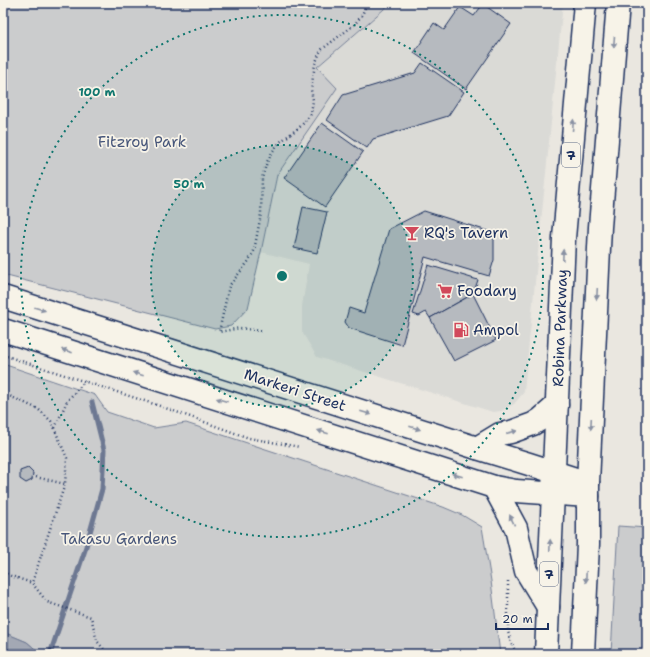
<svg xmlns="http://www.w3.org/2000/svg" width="650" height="657" font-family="'Shantell Sans',sans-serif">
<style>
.built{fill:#dadad6}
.green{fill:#cbcccd;stroke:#737e96}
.water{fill:#a3a8b4;stroke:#6d7892}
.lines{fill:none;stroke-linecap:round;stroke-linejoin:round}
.stream{stroke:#6d7892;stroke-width:5}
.building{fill:#b6babf;stroke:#1b2f5e}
.secondary-casing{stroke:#1b2f5e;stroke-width:25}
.primary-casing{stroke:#1b2f5e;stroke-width:25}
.path{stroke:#1b2f5e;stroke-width:2.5;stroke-dasharray:1 3;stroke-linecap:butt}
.secondary{stroke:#f7f3e8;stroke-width:22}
.primary{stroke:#f7f3e8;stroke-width:22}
.oneway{fill:#8991a3}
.ring{fill:none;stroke:#0f766e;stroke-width:2;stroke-dasharray:2 4}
.labels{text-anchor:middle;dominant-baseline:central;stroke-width:3.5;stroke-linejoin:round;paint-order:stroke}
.shield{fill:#f7f3e8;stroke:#5d6a87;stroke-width:1}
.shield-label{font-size:14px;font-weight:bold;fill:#1b2f5e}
.park-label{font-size:15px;fill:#47567a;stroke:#f7f3e8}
.poi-label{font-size:15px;fill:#1b2f5e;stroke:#f7f3e8;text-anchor:start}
.street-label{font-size:15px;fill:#1b2f5e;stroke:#f7f3e8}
.centre{fill:#0f766e;stroke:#f7f3e8;stroke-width:2}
.ring-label{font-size:12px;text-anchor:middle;font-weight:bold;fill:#0f766e;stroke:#f7f3e8;stroke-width:3.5;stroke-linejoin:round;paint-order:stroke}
</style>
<rect width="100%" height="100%" fill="#eae7e0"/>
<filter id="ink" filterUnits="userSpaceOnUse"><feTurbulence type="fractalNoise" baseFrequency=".025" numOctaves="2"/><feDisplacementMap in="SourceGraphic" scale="8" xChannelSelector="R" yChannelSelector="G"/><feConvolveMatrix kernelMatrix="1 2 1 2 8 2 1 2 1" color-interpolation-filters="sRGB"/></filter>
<g filter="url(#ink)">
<polygon class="built" points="391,3 563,3 524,392 514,404 501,411 493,412 317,357 302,332 302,306 309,264 261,252 277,175 289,156 317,67"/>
<g class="green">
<polygon points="3,3 391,3 317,67 337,88 277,175 261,252 248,308 231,326 215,329 3,275"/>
<polygon points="3,364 95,395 107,412 154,428 186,423 443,507 462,515 482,527 491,581 500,654 41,654 27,642 3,632"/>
<polygon points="618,526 647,528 647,654 611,654"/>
</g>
<polygon class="water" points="3,632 27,642 41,654 3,654"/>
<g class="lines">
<polyline class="stream" points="50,654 85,550 102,489 104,450 92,402"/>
</g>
<g class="building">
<polygon points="483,4 511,24 466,89 414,53 434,23 444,30 460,7 474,16"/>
<polygon points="422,63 464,92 448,116 373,139 367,148 327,120 343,95 415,73"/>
<polygon points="322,123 363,152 325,207 284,178"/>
<polygon points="303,207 327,212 317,253 294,248"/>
<polygon points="424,211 494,233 494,260 489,276 425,257 402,345 349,328 345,322 349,308 364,313 389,229"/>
<polygon points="428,265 478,280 473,294 430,318 426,312 419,316 413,314"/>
<polygon points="473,294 496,340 454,361 430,318"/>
<polygon points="28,468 33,473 32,480 26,483 20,479 20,471"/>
</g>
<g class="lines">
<g class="secondary-casing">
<g id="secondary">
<polyline points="3,297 477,448 529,464 588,483"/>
<polyline points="3,330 494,487 516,491 588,496"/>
</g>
</g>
<g class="primary-casing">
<g id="primary">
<polyline points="477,448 500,434 511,432 533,424 541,419 557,405"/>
<polyline points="494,487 516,528 526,571 548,607"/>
<polyline points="546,654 564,238 585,3"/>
<polyline points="583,654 588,544 588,483 600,227 618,3"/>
</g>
</g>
<g class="path">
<polyline points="261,331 240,328 219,332 229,286 248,262 254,251 261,214 262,178 267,162 273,151 280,142 301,126 311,114 313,100 311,90 315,64 321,50 354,25 362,15 367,3"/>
<polyline points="3,355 157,405 249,438 300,447"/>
<polyline points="3,393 38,409 51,421 67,458 65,484 32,583"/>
<polyline points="55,428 67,401 85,381"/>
<polyline points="36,477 65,484"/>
<polyline points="3,572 11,576 32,583 47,602 91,617 97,641 108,654"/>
<polyline points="508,581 508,632 516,654"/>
</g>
<use href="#secondary" class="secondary"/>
<use href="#primary" class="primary"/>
</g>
<defs><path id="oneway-solid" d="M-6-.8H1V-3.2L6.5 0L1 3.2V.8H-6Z"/></defs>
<g class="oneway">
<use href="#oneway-solid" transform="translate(614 42) rotate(95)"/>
<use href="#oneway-solid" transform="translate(573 125) rotate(-85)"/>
<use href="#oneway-solid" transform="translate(563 255) rotate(-88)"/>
<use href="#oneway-solid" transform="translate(597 294) rotate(93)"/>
<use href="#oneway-solid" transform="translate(40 309) rotate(18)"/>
<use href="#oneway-solid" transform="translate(67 351) rotate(-162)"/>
<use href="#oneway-solid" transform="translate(138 374) rotate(-163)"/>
<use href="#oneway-solid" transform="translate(222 400) rotate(-163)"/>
<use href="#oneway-solid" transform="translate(366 413) rotate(17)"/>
<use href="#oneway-solid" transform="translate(591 424) rotate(93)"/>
<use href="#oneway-solid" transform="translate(415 428) rotate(18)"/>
<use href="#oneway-solid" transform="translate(323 432) rotate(-162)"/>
<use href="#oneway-solid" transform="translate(512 432) rotate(-15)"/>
<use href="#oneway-solid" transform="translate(457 475) rotate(-162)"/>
<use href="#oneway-solid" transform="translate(512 520) rotate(-115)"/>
<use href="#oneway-solid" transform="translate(550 545) rotate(-88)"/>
<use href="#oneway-solid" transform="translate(586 577) rotate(92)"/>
</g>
</g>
<circle cx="282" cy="276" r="131" fill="#0f766e" fill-opacity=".12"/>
<g class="ring">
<circle cx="282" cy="276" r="131"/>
<circle cx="282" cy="276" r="261"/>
</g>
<defs>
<g id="bar-bare" transform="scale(1.2)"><path d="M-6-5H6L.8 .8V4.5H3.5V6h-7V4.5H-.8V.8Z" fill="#d1495b" stroke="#f7f3e8" stroke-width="2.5" paint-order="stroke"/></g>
<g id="supermarket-bare" transform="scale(1.2)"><path d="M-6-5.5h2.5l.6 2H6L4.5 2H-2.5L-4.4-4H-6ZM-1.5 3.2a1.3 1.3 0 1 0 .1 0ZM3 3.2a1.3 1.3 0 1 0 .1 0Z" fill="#d1495b" stroke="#f7f3e8" stroke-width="2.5" paint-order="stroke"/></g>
<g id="fuel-bare" transform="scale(1.2)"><path d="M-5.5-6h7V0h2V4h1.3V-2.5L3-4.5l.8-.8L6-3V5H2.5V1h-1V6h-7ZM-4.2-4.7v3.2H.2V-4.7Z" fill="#d1495b" stroke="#f7f3e8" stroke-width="2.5" paint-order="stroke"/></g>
</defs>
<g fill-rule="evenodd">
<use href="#bar-bare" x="412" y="233"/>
<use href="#supermarket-bare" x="445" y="291"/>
<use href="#fuel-bare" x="461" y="330"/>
</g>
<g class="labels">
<g class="shield">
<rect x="562" y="143" width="18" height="24" rx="3"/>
<rect x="540" y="562" width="18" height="24" rx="3"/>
</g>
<g class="shield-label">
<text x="571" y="155">7</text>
<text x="549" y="574">7</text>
</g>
<g class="park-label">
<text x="142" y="142">Fitzroy Park</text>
<text x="119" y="539">Takasu Gardens</text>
</g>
<g class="poi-label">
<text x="424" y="233">RQ's Tavern</text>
<text x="457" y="291">Foodary</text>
<text x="473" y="330">Ampol</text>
</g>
<g class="street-label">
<text transform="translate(560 328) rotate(-88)">Robina Parkway</text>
<text transform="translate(295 390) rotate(18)">Markeri Street</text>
</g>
</g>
<circle cx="282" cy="276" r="6" class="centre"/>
<g class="ring-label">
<text x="97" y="96">100 m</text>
<text x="189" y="188">50 m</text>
</g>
<rect width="650" height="657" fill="none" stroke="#f7f3e8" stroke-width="16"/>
<rect x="8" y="8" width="634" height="641" fill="none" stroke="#1b2f5e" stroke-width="1.5" filter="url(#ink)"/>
<path d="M496 623v6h52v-6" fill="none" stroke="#1b2f5e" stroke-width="2"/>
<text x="502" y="623" font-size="12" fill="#1b2f5e" stroke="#f7f3e8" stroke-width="3" paint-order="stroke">20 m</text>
</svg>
